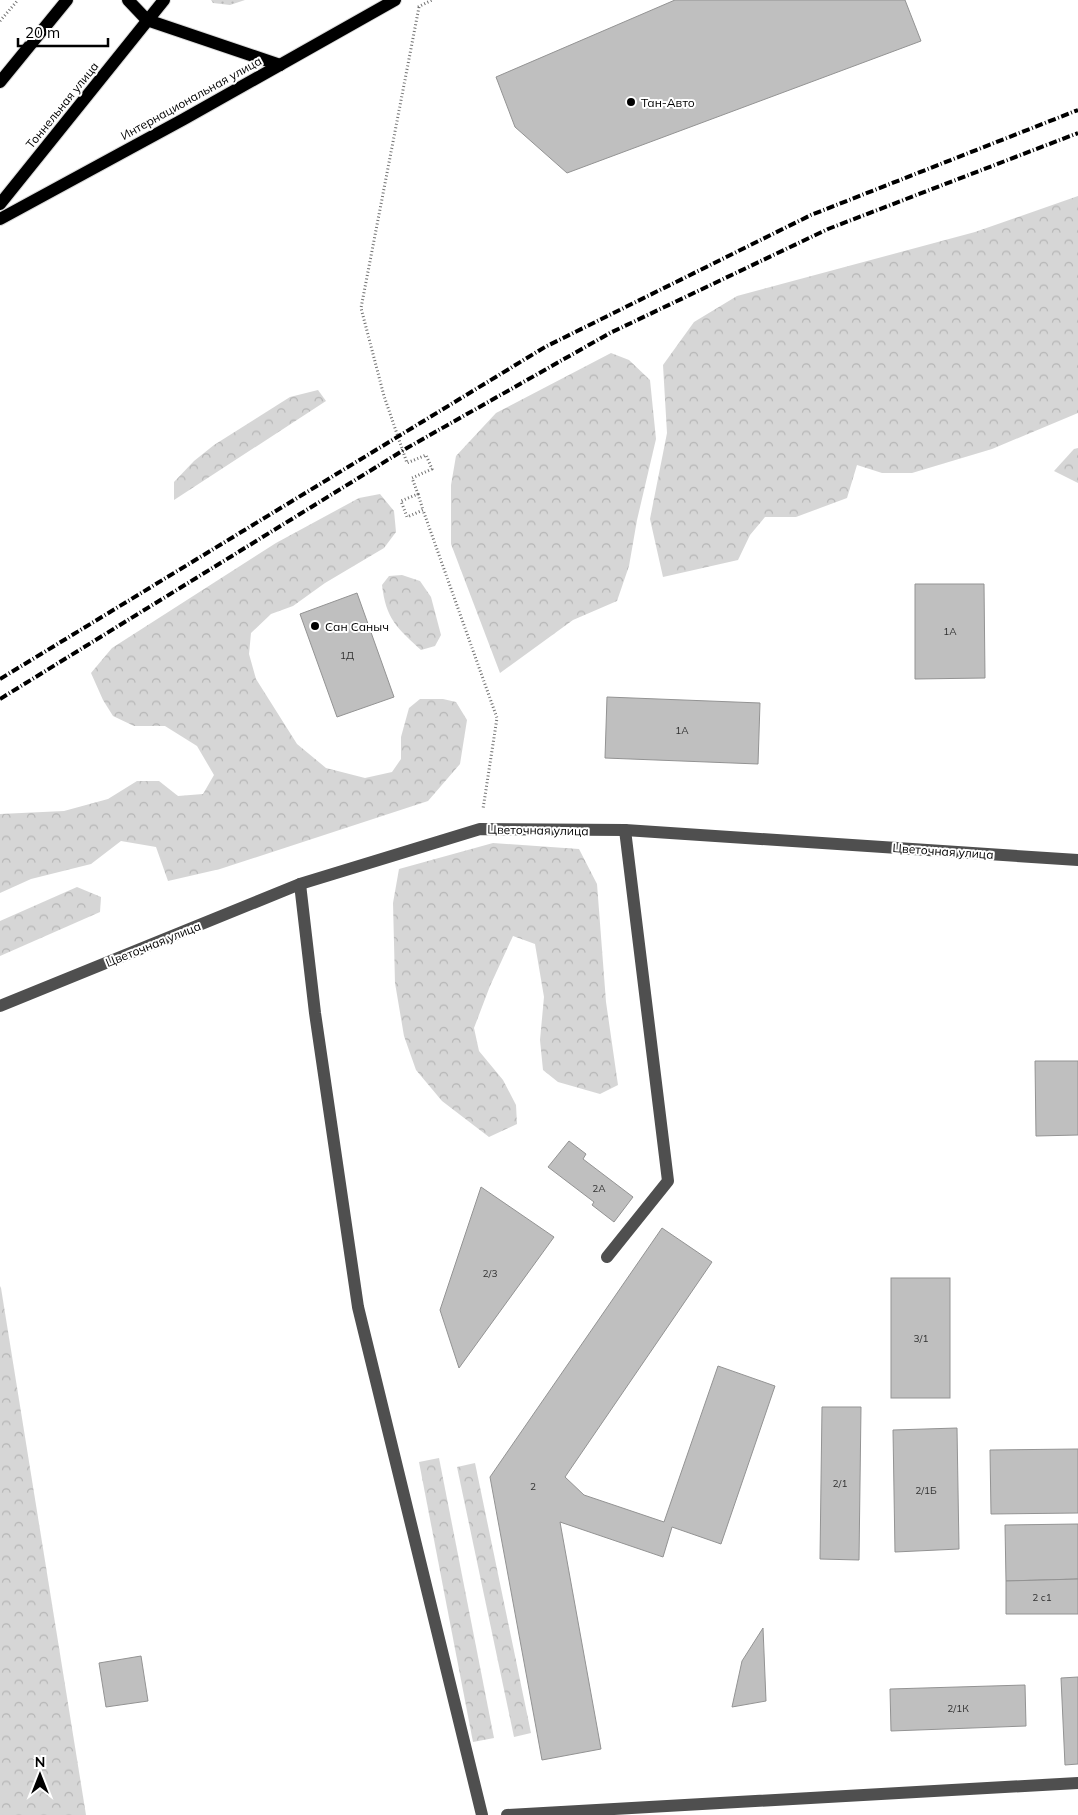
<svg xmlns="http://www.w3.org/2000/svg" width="1078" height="1815" font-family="Mulish,sans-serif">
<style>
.grass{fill:url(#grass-dots)}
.forest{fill:url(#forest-crowns)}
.building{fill:#bfbfbf;stroke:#939393}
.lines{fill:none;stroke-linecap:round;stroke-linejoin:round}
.major-casing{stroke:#dbdbdb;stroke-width:14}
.path{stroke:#717171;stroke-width:3;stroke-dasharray:1 2.5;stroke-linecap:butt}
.minor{stroke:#4f4f4f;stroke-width:12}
.major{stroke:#000;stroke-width:12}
.rail{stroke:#000;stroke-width:4;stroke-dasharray:8 2.5 1 2.5;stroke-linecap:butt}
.poi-dot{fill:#000;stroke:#fff;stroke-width:2}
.labels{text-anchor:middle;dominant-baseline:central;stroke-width:4;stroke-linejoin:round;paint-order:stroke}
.number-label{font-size:10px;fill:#303030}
.street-label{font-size:12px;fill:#000;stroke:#fff}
.poi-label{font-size:12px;fill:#000;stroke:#fff;text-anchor:start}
</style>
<defs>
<pattern id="grass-dots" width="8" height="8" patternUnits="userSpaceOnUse" patternTransform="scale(1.25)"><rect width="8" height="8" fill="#d6d6d6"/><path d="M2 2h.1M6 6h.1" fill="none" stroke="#b6b6b6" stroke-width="1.8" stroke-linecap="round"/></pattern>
<pattern id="forest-crowns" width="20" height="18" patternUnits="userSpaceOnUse" patternTransform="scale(1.25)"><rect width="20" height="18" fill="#d6d6d6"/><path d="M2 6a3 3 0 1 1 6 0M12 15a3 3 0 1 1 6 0" fill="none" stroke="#b6b6b6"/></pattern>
</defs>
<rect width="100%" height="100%" fill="#fff"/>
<polygon class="grass" points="211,0 245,0 230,5 213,3"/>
<g class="forest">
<polygon points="1078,196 1078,413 992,449 912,473 882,473 857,465 847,498 796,517 765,517 750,535 738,560 663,577 650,519 667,433 663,365 694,322 737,296 975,232"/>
<polygon points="611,353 629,360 650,380 656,439 637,520 629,566 617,601 573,620 500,673 451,544 451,485 456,456 496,413"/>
<polygon points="318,390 326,401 174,500 174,482 194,461 214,445 290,397"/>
<polygon points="1078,448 1078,483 1054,471 1074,449"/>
<polygon points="380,494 394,511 396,532 384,548 325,583 293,606 271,614 251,633 249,654 256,679 297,744 326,768 365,778 392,772 401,759 401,737 409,708 420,699 443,699 456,702 467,720 460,764 428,801 220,869 168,881 156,847 121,841 91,864 31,879 0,893 0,814 64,811 108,799 137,781 159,781 178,796 203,794 214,775 197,746 165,726 134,726 113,716 103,700 91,673 112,648 276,543 359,498"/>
<path d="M402,575L420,581L431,597L441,635L435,646L421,650C397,628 386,619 382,585L389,576Z"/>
<polygon points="493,843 579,849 597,884 606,1002 618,1085 600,1094 558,1082 543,1070 540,1040 544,997 535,944 513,936 490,986 474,1028 479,1051 503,1080 516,1105 517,1124 489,1137 442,1101 416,1070 404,1036 395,983 393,903 399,869"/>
<polygon points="77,887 101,897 100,912 0,956 0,921"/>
<polygon points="0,1286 1,1288 86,1815 0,1815"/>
<polygon points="439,1458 494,1738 473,1742 419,1462"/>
<polygon points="475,1463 531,1733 514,1737 457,1467"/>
</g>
<g class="building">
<polygon points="675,0 905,0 921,41 567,173 515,127 496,77"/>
<polygon points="915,584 984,584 985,678 915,679"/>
<polygon points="357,593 394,697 337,717 300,614"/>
<polygon points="607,697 760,703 758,764 605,758"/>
<polygon points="1035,1061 1078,1061 1078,1135 1036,1136"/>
<polygon points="569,1141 586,1154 583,1159 633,1197 614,1222 592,1205 594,1202 548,1167"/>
<polygon points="481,1187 554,1237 459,1368 440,1310"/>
<polygon points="662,1228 712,1262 565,1477 584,1495 664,1522 718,1366 775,1386 721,1544 672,1527 663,1557 560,1522 601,1749 542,1760 490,1477"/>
<rect x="891" y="1278" width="59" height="120"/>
<polygon points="822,1407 861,1407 859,1560 820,1559"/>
<polygon points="957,1428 959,1549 895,1552 893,1430"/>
<polygon points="1078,1449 1078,1513 991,1514 990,1450"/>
<polygon points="1078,1524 1078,1579 1006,1581 1005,1525"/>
<polygon points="1078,1579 1078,1614 1006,1614 1006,1581"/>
<polygon points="763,1628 766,1701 732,1707 742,1661"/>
<polygon points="141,1656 148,1701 106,1707 99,1663"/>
<polygon points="1078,1677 1078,1764 1065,1765 1061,1678"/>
<polygon points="1025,1685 1026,1726 891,1731 890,1689"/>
</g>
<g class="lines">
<g class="major-casing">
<g id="major">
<polyline points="128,0 147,20 280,65"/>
<polyline points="0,82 67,0"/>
<polyline points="0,204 164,0"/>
<polyline points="0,219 184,119 395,0"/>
</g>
</g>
<g class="path">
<polyline points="418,7 432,0"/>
<polyline points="419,7 361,308 384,396 407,463 426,455 432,469 412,478 418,494 401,501 407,517 423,510 497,718 483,809"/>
<polyline points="0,21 18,0"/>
<polyline points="418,494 423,510"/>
</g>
<g class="minor">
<polyline points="300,884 315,1013 358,1307 482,1815"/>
<polyline points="0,1006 300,884 480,829 625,830 1078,860"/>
<polyline points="607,1257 668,1181 625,830"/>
<polyline points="507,1815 1078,1783"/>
</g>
<use href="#major" class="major"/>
<g class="rail">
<polyline points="0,679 545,347 811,215 1078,110"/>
<polyline points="0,699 407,448 610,333 828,229 1078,133"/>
</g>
</g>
<g class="poi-dot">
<circle cx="631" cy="102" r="5"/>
<circle cx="315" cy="626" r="5"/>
</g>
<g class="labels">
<g class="number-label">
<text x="950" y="631">1А</text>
<text x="347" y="655">1Д</text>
<text x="682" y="730">1А</text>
<text x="599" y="1188">2А</text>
<text x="490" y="1273">2/3</text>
<text x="921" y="1338">3/1</text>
<text x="840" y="1483">2/1</text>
<text x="533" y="1486">2</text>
<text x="926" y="1490">2/1Б</text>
<text x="1042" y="1597">2 с1</text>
<text x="958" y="1708">2/1К</text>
</g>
<g class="street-label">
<text transform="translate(191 98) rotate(-29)">Интернациональная улица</text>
<text transform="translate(62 105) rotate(-51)">Тоннельная улица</text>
<text transform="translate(538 830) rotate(1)">Цветочная улица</text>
<text transform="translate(943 851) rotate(4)">Цветочная улица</text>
<text transform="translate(153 944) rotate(-22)">Цветочная улица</text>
</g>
<g class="poi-label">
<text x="641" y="102">Тан-Авто</text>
<text x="325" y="626">Сан Саныч</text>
</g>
</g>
<g transform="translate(40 1775)" stroke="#ffffff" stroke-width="4" paint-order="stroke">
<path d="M0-4L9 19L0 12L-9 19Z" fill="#000000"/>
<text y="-8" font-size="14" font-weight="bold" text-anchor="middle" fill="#000000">N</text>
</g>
<path d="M18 38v8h90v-8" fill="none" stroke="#000000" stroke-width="2.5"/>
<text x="25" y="38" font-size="15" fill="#000000" stroke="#ffffff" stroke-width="4" paint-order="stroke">20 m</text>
</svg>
